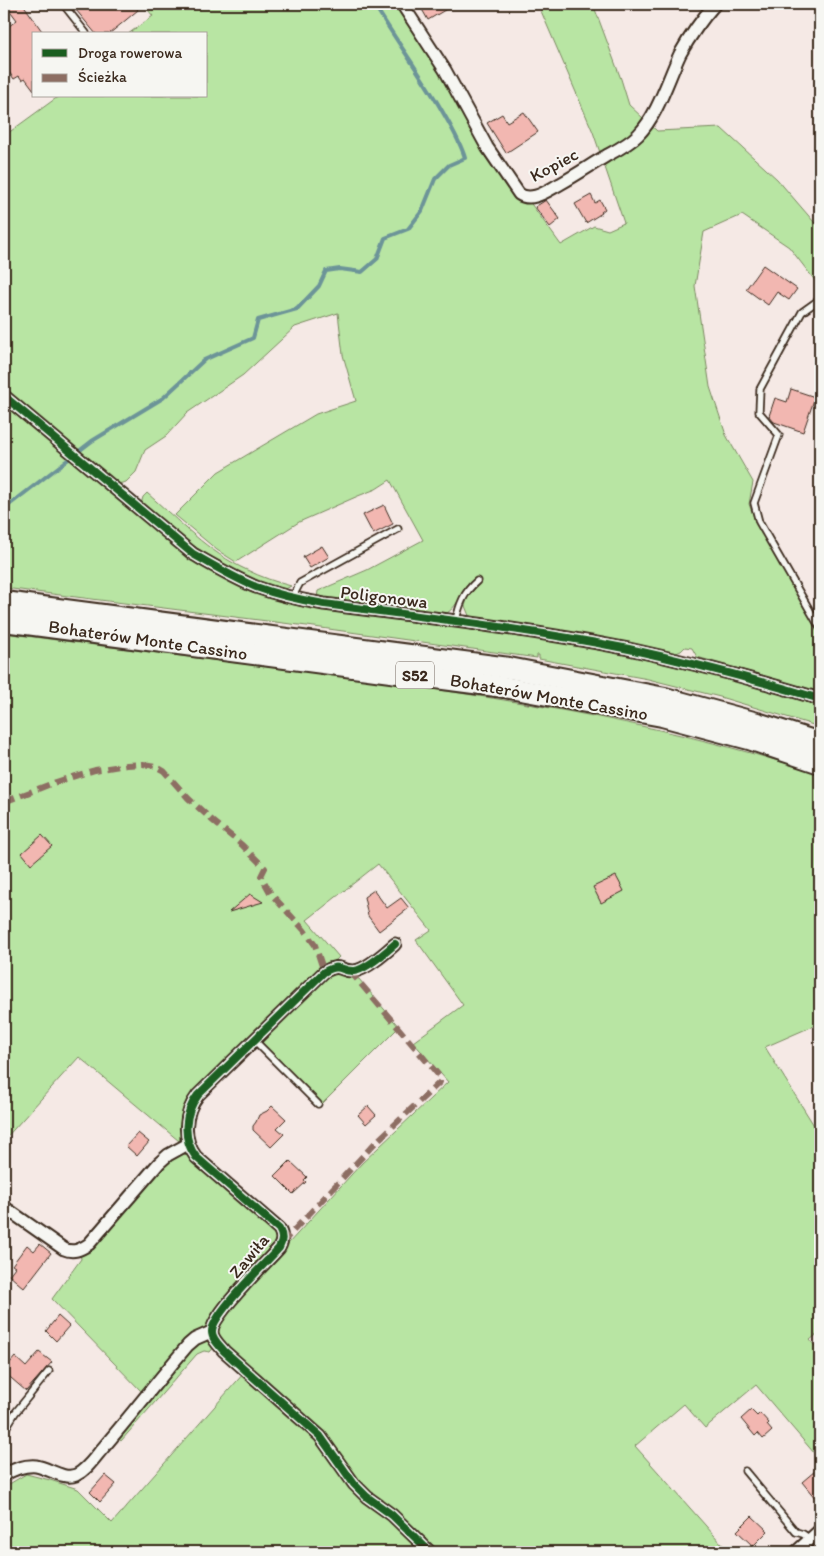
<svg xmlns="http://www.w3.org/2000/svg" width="824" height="1556" font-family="Itim,sans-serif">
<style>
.green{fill:#b8e5a3;stroke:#7a8860}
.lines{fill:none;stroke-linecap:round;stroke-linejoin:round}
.stream{stroke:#6c9498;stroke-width:4}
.building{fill:#f2b7b1;stroke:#3b2a1e}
.lane-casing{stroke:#3b2a1e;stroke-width:9}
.street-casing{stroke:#3b2a1e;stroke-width:15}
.highway-casing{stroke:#3b2a1e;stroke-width:24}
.lane{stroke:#f6f6f2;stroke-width:5.5}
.street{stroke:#f6f6f2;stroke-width:11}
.highway{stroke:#f6f6f2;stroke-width:20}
.quiet{stroke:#8d6e63;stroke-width:6;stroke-dasharray:12 6;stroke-linecap:butt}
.cycleway-casing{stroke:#f6f6f2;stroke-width:11}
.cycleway{stroke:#1b5e20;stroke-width:8}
.labels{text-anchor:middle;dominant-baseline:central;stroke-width:4;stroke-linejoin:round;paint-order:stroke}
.shield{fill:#f6f6f2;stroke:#73675e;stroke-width:1}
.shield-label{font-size:16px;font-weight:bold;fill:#3b2a1e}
.street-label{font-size:18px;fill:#3b2a1e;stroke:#f6f6f2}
</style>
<rect width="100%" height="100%" fill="#f5e9e5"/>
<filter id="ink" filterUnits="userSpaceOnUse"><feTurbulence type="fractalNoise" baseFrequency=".02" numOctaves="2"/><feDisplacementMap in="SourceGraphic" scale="10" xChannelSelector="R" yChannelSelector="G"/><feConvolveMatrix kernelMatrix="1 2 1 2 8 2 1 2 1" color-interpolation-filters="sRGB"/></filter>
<g filter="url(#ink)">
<g class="green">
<path d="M143,4H399L517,196L523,202L529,201L561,245L594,226L608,230L624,223L593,132L538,4H593L621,79L629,105L657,131L721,128L777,179L820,229V287L789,247L742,215L704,232L695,286L710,387L726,435L753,482L749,504L756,523L820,633V692L697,657L692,648L685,647L681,651L674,654L470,618L465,606L468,596L480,583L476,579C462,590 460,604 446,614L317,598L318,591L367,570L423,540L390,480L376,489L358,496L299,522L236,562L217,550L175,515L218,472L316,414L356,401L343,355L338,313L295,327L243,375L187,413L166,436L145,450L136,472L126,482L118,484L20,402L4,386V136L59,96H206V34H128L153,16Z"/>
<path d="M4,402L192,559C218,575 244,590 273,599C309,611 348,613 385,618C438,624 491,631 543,639C637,655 728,679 820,703V727L720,697L648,679L539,659V655H537V658L307,626L4,588Z"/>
<path d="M147,493C178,520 209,553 247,570C261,577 276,582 291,586L284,590C226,573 187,543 141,504L143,497Z"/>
<path d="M4,633C100,646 197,658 293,670C472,693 649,718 820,774V1023L765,1047L820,1135V1332L810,1340L820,1352V1460L756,1385L705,1428L684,1404L635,1446L729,1552H434L368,1493L345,1467L228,1350C217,1334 214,1332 224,1314L362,1163L448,1082L413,1042L463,1005L416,940L431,930L378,864L307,920L339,957L191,1097L179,1141L79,1057L4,1140Z"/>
<polygon points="338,970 359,979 399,1027 322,1104 264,1045 260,1039 326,975"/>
<polygon points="182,1153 186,1155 272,1229 275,1234 276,1245 205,1330 143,1393 52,1299 81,1259 80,1254 161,1166"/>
<polygon points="203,1339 209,1341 214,1347 210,1352 204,1351 197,1354 121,1441 117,1438 189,1347"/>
<polygon points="244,1373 317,1437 426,1552 4,1552 4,1489 6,1486 26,1474 50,1480 78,1489 112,1523"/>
</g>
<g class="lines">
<path class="stream" d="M4,509L92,441L163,398L204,360L253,338L258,320L297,309L319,286L326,271L340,269L362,272L377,259L385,238L408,229L422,211L435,179L449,165L465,158C460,141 450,125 441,109C420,73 395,39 374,4"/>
</g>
<g class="building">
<polygon points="5,4 23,4 44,34 34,34 34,90 25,78 22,80 19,76 14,79 4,65 4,30 17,20"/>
<polygon points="71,4 133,4 138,10 109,34 96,34"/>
<polygon points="419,4 455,4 428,20"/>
<polygon points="524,112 538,132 506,153 487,123 502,114 507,122"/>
<polygon points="591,195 595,203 600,200 605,209 601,212 602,213 586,223 575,204"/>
<polygon points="546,200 560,219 550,227 535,207"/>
<polygon points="763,265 797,289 789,300 777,292 768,305 746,289"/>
<polygon points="791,389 815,397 803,432 774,422 769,416 775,398 787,402"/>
<polygon points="384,505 393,524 373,534 363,515"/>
<polygon points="322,546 329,557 310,568 303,557"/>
<polygon points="42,835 52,846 31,864 22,853"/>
<polygon points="616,876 624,891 601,903 593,887"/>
<polygon points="374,890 387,908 401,898 409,908 379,931 368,916 364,897"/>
<polygon points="250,894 263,902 229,912"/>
<polygon points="272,1106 286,1119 277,1128 284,1134 271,1147 253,1130 253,1126 256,1122 259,1115 267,1111"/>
<polygon points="368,1106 376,1115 366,1124 358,1115"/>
<polygon points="138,1133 149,1142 137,1156 126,1146"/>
<polygon points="290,1161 307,1177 304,1180 306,1182 293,1194 275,1176"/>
<polygon points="40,1244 51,1253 24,1288 9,1275 15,1267 12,1265 27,1245 34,1251"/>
<polygon points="58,1316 69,1326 56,1341 46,1331"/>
<polygon points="39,1352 52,1362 26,1391 4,1372 4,1370 15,1357 26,1367"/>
<polygon points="751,1410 757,1416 760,1413 769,1423 767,1425 772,1431 763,1439 758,1433 755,1436 741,1419"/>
<polygon points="815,1471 820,1478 820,1504 802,1482"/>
<polygon points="105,1475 116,1484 100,1502 90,1492"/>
<polygon points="752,1516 768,1531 753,1546 737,1531"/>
</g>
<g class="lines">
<g class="lane-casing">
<g id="lane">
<polyline points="63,4 86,33"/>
<polyline points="820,301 816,302 802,312 760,389 759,412 779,435 754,503 759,522 820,628"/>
<polyline points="292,598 300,583 398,529"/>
<path d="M456,621C459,605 464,592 477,581"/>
<polyline points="254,1040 318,1104"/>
<polyline points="4,1431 15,1413 49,1371"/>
<polyline points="745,1471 796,1532 803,1534 810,1539"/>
</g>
</g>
<g class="street-casing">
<g id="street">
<path d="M402,4L445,70L487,147L519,194C532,203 548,190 560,184C576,175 591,165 606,156C617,150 629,144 638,135C658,115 668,79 680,54C690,36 702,19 715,4"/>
<path d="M4,396L193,554C214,566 234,578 256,587C278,595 301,600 324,604C426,617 528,629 629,649C693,663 757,680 820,699"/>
<path d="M395,944C386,952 366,970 354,971C340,972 342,962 324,972L198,1095C184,1113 182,1139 196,1157L279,1229C283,1236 283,1241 279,1248C266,1263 211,1315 212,1332C212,1339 220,1346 224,1351L320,1436L354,1484L367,1497L392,1515L430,1552"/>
<path d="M4,1207L64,1249C73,1253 80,1250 89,1244L159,1163L168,1155L188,1144"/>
<path d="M4,1475C14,1469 24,1465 36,1466C49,1468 63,1480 76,1475C87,1470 95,1457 103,1448C132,1414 159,1379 188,1345L195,1339L211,1332"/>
<polyline points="796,1552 820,1530"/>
</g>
</g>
<g class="highway-casing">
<g id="highway">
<polyline points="4,602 509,668 665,698 757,723 820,743"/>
<polyline points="4,621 504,687 662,716 749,739 820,763"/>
</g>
</g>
<use href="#lane" class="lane"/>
<use href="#street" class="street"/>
<use href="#highway" class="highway"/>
<g class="quiet">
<polyline points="4,802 56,782 95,770 127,765 143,764 155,766 164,771 188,798 213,821 242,845 265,868 261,876 271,894 304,930 315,945 324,972"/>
<polyline points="281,1244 374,1144 440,1082 440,1077 349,970"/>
</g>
<g class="cycleway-casing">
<g id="cycleway">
<path d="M4,396L193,554C214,566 234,578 256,587C278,595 301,600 324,604C426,617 528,629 629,649C693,663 757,680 820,699"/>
<path d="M395,944C386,952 366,970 354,971C340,972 342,962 324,972L198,1095C184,1113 182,1139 196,1157L279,1229C283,1236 283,1241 279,1248C266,1263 211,1315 212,1332C212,1339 220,1346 224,1351L320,1436L354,1484L367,1497L392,1515L430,1552"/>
</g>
</g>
<use href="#cycleway" class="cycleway"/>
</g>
</g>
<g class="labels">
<rect class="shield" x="396" y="661.5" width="38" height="27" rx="4"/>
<g class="shield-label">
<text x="415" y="675">S52</text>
</g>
<g class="street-label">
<text transform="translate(554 165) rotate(-28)">Kopiec</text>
<text transform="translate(384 597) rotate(7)">Poligonowa</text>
<text transform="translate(148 640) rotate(8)">Bohaterów Monte Cassino</text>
<text transform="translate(549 697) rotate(10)">Bohaterów Monte Cassino</text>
<text transform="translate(249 1256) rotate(-50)">Zawiła</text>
</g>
</g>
<rect width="824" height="1556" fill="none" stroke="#f6f6f2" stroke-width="20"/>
<rect x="10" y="10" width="804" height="1536" fill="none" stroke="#3b2a1e" stroke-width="2" filter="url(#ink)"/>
<rect x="32" y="32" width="175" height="65" fill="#f6f6f2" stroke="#aba49d"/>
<rect x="42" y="49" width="25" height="8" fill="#1b5e20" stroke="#aba49d"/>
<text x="78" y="58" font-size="15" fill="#3b2a1e">Droga rowerowa</text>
<rect x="42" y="74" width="25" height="8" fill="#8d6e63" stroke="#aba49d"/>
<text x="78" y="82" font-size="15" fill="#3b2a1e">Ścieżka</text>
</svg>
